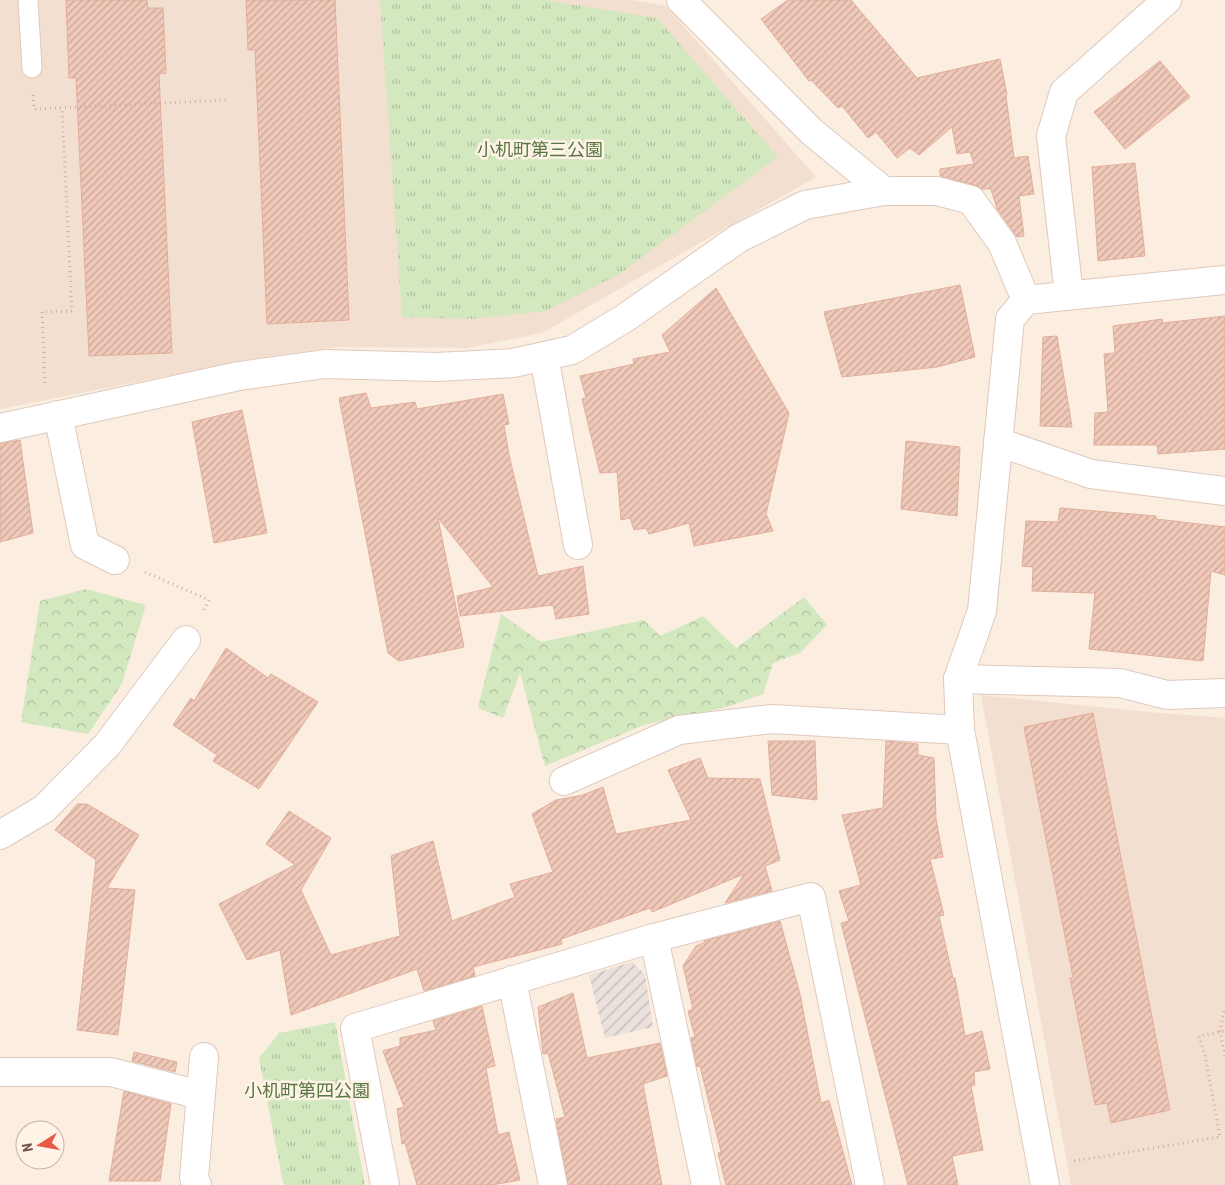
<svg xmlns="http://www.w3.org/2000/svg" width="1225" height="1185" font-family="'Roboto Condensed','Noto Sans JP',sans-serif">
<style>
.residential{fill:#f3dfcf}
.industrial{fill:url(#industrial-furrows)}
.grass{fill:url(#grass-tufts)}
.forest{fill:url(#forest-crowns)}
.building{fill:url(#building-hatch);stroke:#e2ae9a}
.lines{fill:none;stroke-linecap:round;stroke-linejoin:round}
.service-casing{stroke:#dfc9bd;stroke-width:21}
.minor-casing{stroke:#dfc9bd;stroke-width:30}
.path{stroke:#d5ac9c;stroke-width:3;stroke-dasharray:1 4;stroke-linecap:butt}
.service{stroke:#fff;stroke-width:19}
.minor{stroke:#fff;stroke-width:28}
.labels{text-anchor:middle;dominant-baseline:central;stroke-width:5;stroke-linejoin:round;paint-order:stroke}
.park-label{font-size:18px;fill:#577841;stroke:#fff2e6}
</style>
<defs>
<pattern id="industrial-furrows" width="10" height="10" patternUnits="userSpaceOnUse" patternTransform="scale(1.25)"><rect width="10" height="10" fill="#eae1dc"/><path d="M-1 1l2-2M0 10L10 0M9 11l2-2" fill="none" stroke="#c2b9b4"/></pattern>
<pattern id="grass-tufts" width="24" height="20" patternUnits="userSpaceOnUse" patternTransform="scale(1.25)"><rect width="24" height="20" fill="#d4e8c0"/><path d="M3 7l-1-3M5 7V3M7 7l1-3M15 17l-1-3M17 17v-4M19 17l1-3" fill="none" stroke="#b0bf9e"/></pattern>
<pattern id="forest-crowns" width="20" height="18" patternUnits="userSpaceOnUse" patternTransform="scale(1.25)"><rect width="20" height="18" fill="#d4e8c0"/><path d="M2 6a3 3 0 1 1 6 0M12 15a3 3 0 1 1 6 0" fill="none" stroke="#b0bf9e"/></pattern>
<pattern id="building-hatch" width="6" height="6" patternUnits="userSpaceOnUse" patternTransform="scale(1.25)"><rect width="6" height="6" fill="#f0c9b9"/><path d="M-1 1l2-2M0 6l6-6M5 7l2-2" fill="none" stroke="#c7a698"/></pattern>
</defs>
<rect width="100%" height="100%" fill="#fbeee0"/>
<g class="residential">
<polygon points="0,0 632,0 666,6 816,177 542,333 467,348 338,347 264,357 0,409"/>
<polygon points="981,695 1149,712 1225,718 1225,1185 1071,1185"/>
</g>
<polygon class="industrial" points="632,962 645,974 653,1027 605,1038 589,975"/>
<g class="grass">
<polygon points="380,0 545,0 657,18 778,157 618,275 546,311 472,319 402,317"/>
<polygon points="335,1022 365,1185 285,1185 283,1183 259,1058 279,1033"/>
</g>
<g class="forest">
<polygon points="86,589 146,605 122,684 88,734 21,722 40,601"/>
<polygon points="804,597 827,625 800,653 773,663 763,694 727,707 644,725 545,766 520,673 503,718 478,708 501,614 541,642 644,620 660,636 703,616 736,648"/>
</g>
<g class="building">
<polygon points="66,0 147,0 148,8 163,8 166,73 159,74 172,353 89,356 76,78 69,78"/>
<polygon points="246,0 335,0 349,320 267,324 255,50 248,50"/>
<polygon points="788,0 851,0 917,78 1000,59 1007,95 1006,96 1014,158 1028,156 1034,194 1019,196 1024,236 1017,237 997,209 991,189 981,189 975,185 940,176 940,169 974,164 970,152 957,154 952,127 919,155 910,148 897,158 876,132 868,138 842,106 838,108 811,80 809,81 761,19"/>
<polygon points="1160,61 1190,97 1125,149 1094,112"/>
<polygon points="1135,163 1145,256 1098,261 1092,167"/>
<polygon points="960,285 975,357 937,367 842,377 824,312"/>
<polygon points="716,288 789,413 766,514 773,531 694,546 689,523 649,534 646,528 634,530 630,518 621,520 617,472 600,473 582,399 586,398 580,376 634,364 633,359 670,352 662,335"/>
<polygon points="1225,316 1225,449 1158,454 1157,445 1094,445 1095,413 1108,412 1104,354 1115,353 1113,326 1162,319 1163,323"/>
<polygon points="1057,336 1072,427 1040,426 1043,337"/>
<polygon points="366,393 371,408 415,402 417,409 503,394 509,424 504,425 509,455 538,576 583,566 589,614 556,619 553,605 460,616 457,596 493,587 438,518 464,647 399,661 388,653 339,398"/>
<polygon points="242,410 267,533 214,543 192,422"/>
<polygon points="20,440 33,533 0,542 0,443"/>
<polygon points="906,441 960,447 957,516 901,509"/>
<polygon points="1060,508 1156,516 1156,519 1225,527 1225,575 1211,571 1203,661 1089,649 1095,593 1032,591 1033,567 1022,566 1026,521 1058,522"/>
<polygon points="226,648 268,678 271,674 318,702 259,789 213,761 217,755 173,725 191,698 194,701"/>
<polygon points="1093,713 1170,1110 1111,1123 1107,1103 1095,1105 1070,978 1073,977 1024,727"/>
<polygon points="768,741 815,741 817,800 772,795"/>
<polygon points="886,741 918,744 918,755 934,758 936,819 943,857 930,859 944,915 939,916 953,978 955,978 965,1036 982,1031 990,1069 974,1072 975,1085 971,1086 983,1150 952,1156 958,1185 908,1185 841,923 849,921 839,891 861,885 842,815 883,808"/>
<polygon points="700,758 708,778 760,779 780,860 765,866 772,891 725,903 744,874 652,912 650,908 561,939 562,944 473,967 475,976 424,991 417,969 291,1015 280,950 247,960 219,904 295,865 266,844 289,811 331,838 301,890 331,955 400,936 391,856 433,841 452,921 515,897 510,884 553,872 532,814 556,800 583,795 603,787 616,834 691,820 668,770"/>
<polygon points="77,804 87,804 139,835 107,888 135,890 118,1035 77,1030 96,860 55,830"/>
<polygon points="780,921 800,994 821,1103 829,1100 852,1185 726,1185 718,1153 721,1152 700,1066 697,1067 691,1038 695,1037 688,1011 693,1009 683,966 696,946 705,942 704,941"/>
<polygon points="573,993 587,1058 660,1043 667,1076 643,1084 662,1185 568,1185 556,1119 565,1117 548,1053 543,1054 538,1007"/>
<polygon points="482,1006 495,1066 486,1068 498,1135 509,1132 520,1180 492,1185 417,1185 405,1143 402,1144 397,1109 404,1107 383,1051 400,1046 400,1038 436,1030 433,1021"/>
<polygon points="134,1052 177,1062 175,1072 132,1061"/>
<polygon points="124,1091 171,1104 160,1181 109,1181"/>
</g>
<g class="lines">
<g class="service-casing">
<polyline id="service" points="28,0 32,68"/>
</g>
<g class="minor-casing">
<g id="minor">
<polyline points="681,0 812,132 884,191"/>
<polyline points="1069,295 1051,136 1064,92 1167,0"/>
<polyline points="544,356 578,545"/>
<polyline points="58,415 85,545 115,560"/>
<polyline points="0,428 239,376 325,364 436,367 513,363 572,350 625,318 739,238 805,205 884,191 937,191 971,200 1002,243 1026,300"/>
<polyline points="998,442 1091,474 1225,491"/>
<polyline points="958,679 1120,683 1167,695 1225,693"/>
<polyline points="564,781 679,730 772,719 960,730"/>
<polyline points="0,835 44,809 107,745 186,640"/>
<polyline points="654,938 706,1185"/>
<polyline points="512,980 553,1185"/>
<polyline points="0,1072 111,1072 200,1095"/>
<polyline points="197,1185 194,1178 204,1057"/>
<polyline points="385,1185 355,1028 654,938 811,897 870,1185"/>
<polyline points="1045,1185 960,730 958,679 982,611 1010,319 1026,300 1225,280"/>
</g>
</g>
<g class="path">
<polyline points="33,95 34,109 226,100"/>
<polyline points="45,383 42,312 72,311 62,108"/>
<polyline points="145,572 209,600 203,611"/>
<polyline points="1224,1011 1220,1031 1225,1057"/>
<polyline points="1074,1161 1220,1137 1205,1055 1199,1036 1225,1031"/>
</g>
<use href="#service" class="service"/>
<use href="#minor" class="minor"/>
</g>
<g class="labels">
<g class="park-label">
<text x="540" y="149">小机町第三公園</text>
<text x="307" y="1090">小机町第四公園</text>
</g>
</g>
<g transform="translate(40 1145) rotate(259)"><circle r="24" fill="#fff2e6" stroke="#c7b2a7"/>
<path d="M0-4L9 19L0 12L-9 19Z" fill="#e45947"/>
<text y="-8" font-size="14" font-weight="bold" text-anchor="middle" fill="#725348">N</text>
</g>
</svg>
